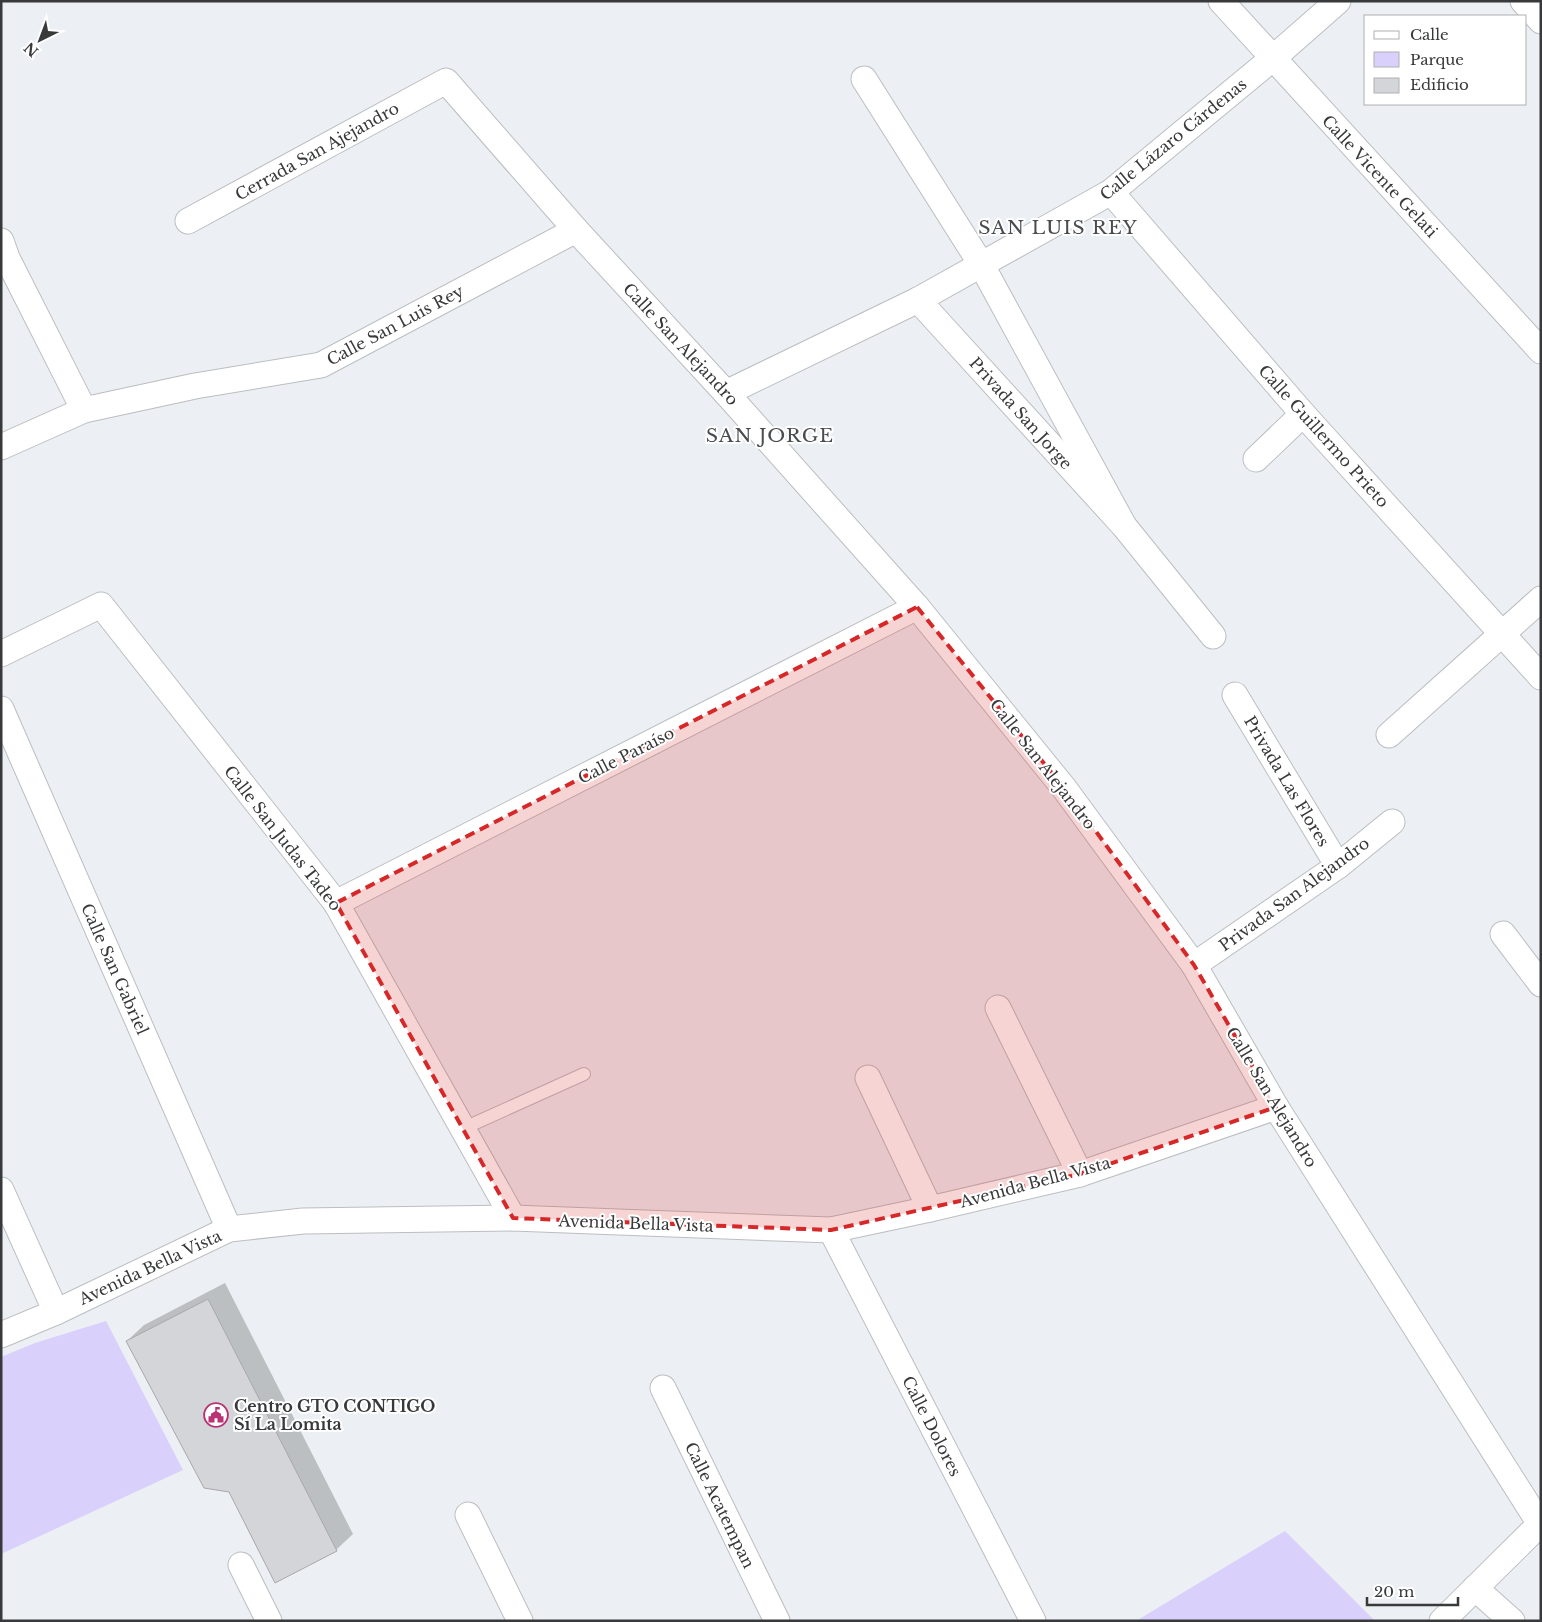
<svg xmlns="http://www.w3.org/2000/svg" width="1542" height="1622" font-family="'Libre Baskerville',serif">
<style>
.green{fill:#d9d0fb}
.shadow{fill:#0003}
.building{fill:#d4d5d9;stroke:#a7a8ac}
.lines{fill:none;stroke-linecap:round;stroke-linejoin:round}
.lane-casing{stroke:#bbbec1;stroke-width:14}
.street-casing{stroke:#bbbec1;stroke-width:27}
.lane{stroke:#fff;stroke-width:12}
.street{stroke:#fff;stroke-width:25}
.marked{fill:#d62828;fill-opacity:0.2;stroke:#d62828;stroke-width:4;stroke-dasharray:10 6;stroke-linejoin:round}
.labels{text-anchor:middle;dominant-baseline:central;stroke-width:4;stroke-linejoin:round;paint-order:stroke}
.street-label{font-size:16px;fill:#38393a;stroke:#fff}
.poi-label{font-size:16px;font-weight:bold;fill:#38393a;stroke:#fff;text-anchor:start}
.quarter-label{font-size:19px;letter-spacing:1px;fill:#4a4c4f;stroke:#fff}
</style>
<rect width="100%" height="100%" fill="#eceff3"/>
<g class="green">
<polygon points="106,1321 183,1470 1,1554 1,1357 35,1343"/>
<polygon points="1285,1531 1375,1621 1136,1621"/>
</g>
<polygon class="shadow" points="225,1283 353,1534 336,1550 229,1491 127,1341 144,1325"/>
<polygon class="building" points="208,1299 337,1551 275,1583 229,1492 204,1488 126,1341"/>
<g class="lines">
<g class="lane-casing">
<polyline id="lane" points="462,1129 584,1074"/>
</g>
<g class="street-casing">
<g id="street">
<polyline points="1221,1 1541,351"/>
<polyline points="1523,1 1541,21"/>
<polyline points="864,79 981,264 1124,526"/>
<polyline points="1111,192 1303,414 1541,677"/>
<polyline points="188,221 446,81 576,230 726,393 917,607 1064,788 1194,965 1276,1107 1540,1524"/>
<polyline points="1,241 7,258 84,410"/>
<polyline points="918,300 1124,526 1213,636"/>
<polyline points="726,393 918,300 1111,192 1272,59 1338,1"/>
<polyline points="1,447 84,410 195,386 321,365 576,230"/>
<polyline points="1256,459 1303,414"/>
<polyline points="1,654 101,605 336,903 513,1218"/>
<polyline points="1235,695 1338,866"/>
<polyline points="1,709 229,1229"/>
<polyline points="1389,735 1541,599"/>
<polyline points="336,903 917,607"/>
<polyline points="1503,934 1541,984"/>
<polyline points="1194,965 1338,866 1392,822"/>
<polyline points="998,1008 1080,1174"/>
<polyline points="868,1078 930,1209"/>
<polyline points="1,1190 56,1312"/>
<polyline points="831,1230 1033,1621"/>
<polyline points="1,1335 56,1312 229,1229 303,1221 513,1218 831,1230 930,1209 1080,1174 1276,1107"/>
<polyline points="663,1388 777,1621"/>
<polyline points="468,1515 520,1621"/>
<polyline points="241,1565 269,1621"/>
<polyline points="1475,1588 1512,1621"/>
<polyline points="1442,1621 1541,1523"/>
</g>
</g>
<use href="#lane" class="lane"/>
<use href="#street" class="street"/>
</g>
<path class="marked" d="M917,607L1064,788L1194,965L1276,1107L1080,1174L831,1230L513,1218L336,903Z"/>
<defs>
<g id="civic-ring" transform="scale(1.25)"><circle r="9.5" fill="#fff" stroke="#b83274" stroke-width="1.5"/><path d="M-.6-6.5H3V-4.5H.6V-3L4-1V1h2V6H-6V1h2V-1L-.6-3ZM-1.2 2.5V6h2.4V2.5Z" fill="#b83274"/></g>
</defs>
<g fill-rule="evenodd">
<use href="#civic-ring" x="216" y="1415"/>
</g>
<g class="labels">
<g class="street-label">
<text transform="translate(1173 139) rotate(-39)">Calle Lázaro Cárdenas</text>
<text transform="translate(317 151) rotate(-29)">Cerrada San Ajejandro</text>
<text transform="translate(1380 176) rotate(47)">Calle Vicente Gelati</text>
<text transform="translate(395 325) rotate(-28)">Calle San Luis Rey</text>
<text transform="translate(681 344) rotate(47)">Calle San Alejandro</text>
<text transform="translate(1021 413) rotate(48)">Privada San Jorge</text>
<text transform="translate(1324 436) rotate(48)">Calle Guillermo Prieto</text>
<text transform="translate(626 755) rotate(-27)">Calle Paraíso</text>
<text transform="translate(1043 764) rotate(52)">Calle San Alejandro</text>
<text transform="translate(1287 781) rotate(59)">Privada Las Flores</text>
<text transform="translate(283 838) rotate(52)">Calle San Judas Tadeo</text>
<text transform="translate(1294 894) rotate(-36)">Privada San Alejandro</text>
<text transform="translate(115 969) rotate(66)">Calle San Gabriel</text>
<text transform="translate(1272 1097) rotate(59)">Calle San Alejandro</text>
<text transform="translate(1035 1182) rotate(-15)">Avenida Bella Vista</text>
<text transform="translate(636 1223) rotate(2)">Avenida Bella Vista</text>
<text transform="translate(150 1267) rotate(-25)">Avenida Bella Vista</text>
<text transform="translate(932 1426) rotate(63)">Calle Dolores</text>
<text transform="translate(720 1505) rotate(64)">Calle Acatempan</text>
</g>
<g class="poi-label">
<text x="234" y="1406">Centro GTO CONTIGO<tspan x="234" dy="18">Sí La Lomita</tspan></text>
</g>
<g class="quarter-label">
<text x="1058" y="227">SAN LUIS REY</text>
<text x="770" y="435">SAN JORGE</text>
</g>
</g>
<rect width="1542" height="1622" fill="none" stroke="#38393a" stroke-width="5"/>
<rect x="1364" y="15" width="162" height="90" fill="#ffffff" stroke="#afb0b0"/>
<rect x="1374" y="31" width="25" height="8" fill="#ffffff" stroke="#afb0b0"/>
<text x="1410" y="40" font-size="15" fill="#38393a">Calle</text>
<rect x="1374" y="52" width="25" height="15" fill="#d9d0fb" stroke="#afb0b0"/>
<text x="1410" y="65" font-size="15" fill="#38393a">Parque</text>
<rect x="1374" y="78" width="25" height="15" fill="#d4d5d9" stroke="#afb0b0"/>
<text x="1410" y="90" font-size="15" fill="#38393a">Edificio</text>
<g transform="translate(40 40) rotate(222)" stroke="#ffffff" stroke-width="4" paint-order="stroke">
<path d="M0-4L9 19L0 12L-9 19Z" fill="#38393a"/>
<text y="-8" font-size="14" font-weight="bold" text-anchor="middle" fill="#38393a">N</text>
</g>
<path d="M1367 1597v8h91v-8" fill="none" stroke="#38393a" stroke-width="2.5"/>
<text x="1374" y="1597" font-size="15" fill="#38393a" stroke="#ffffff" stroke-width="4" paint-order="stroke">20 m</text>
</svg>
